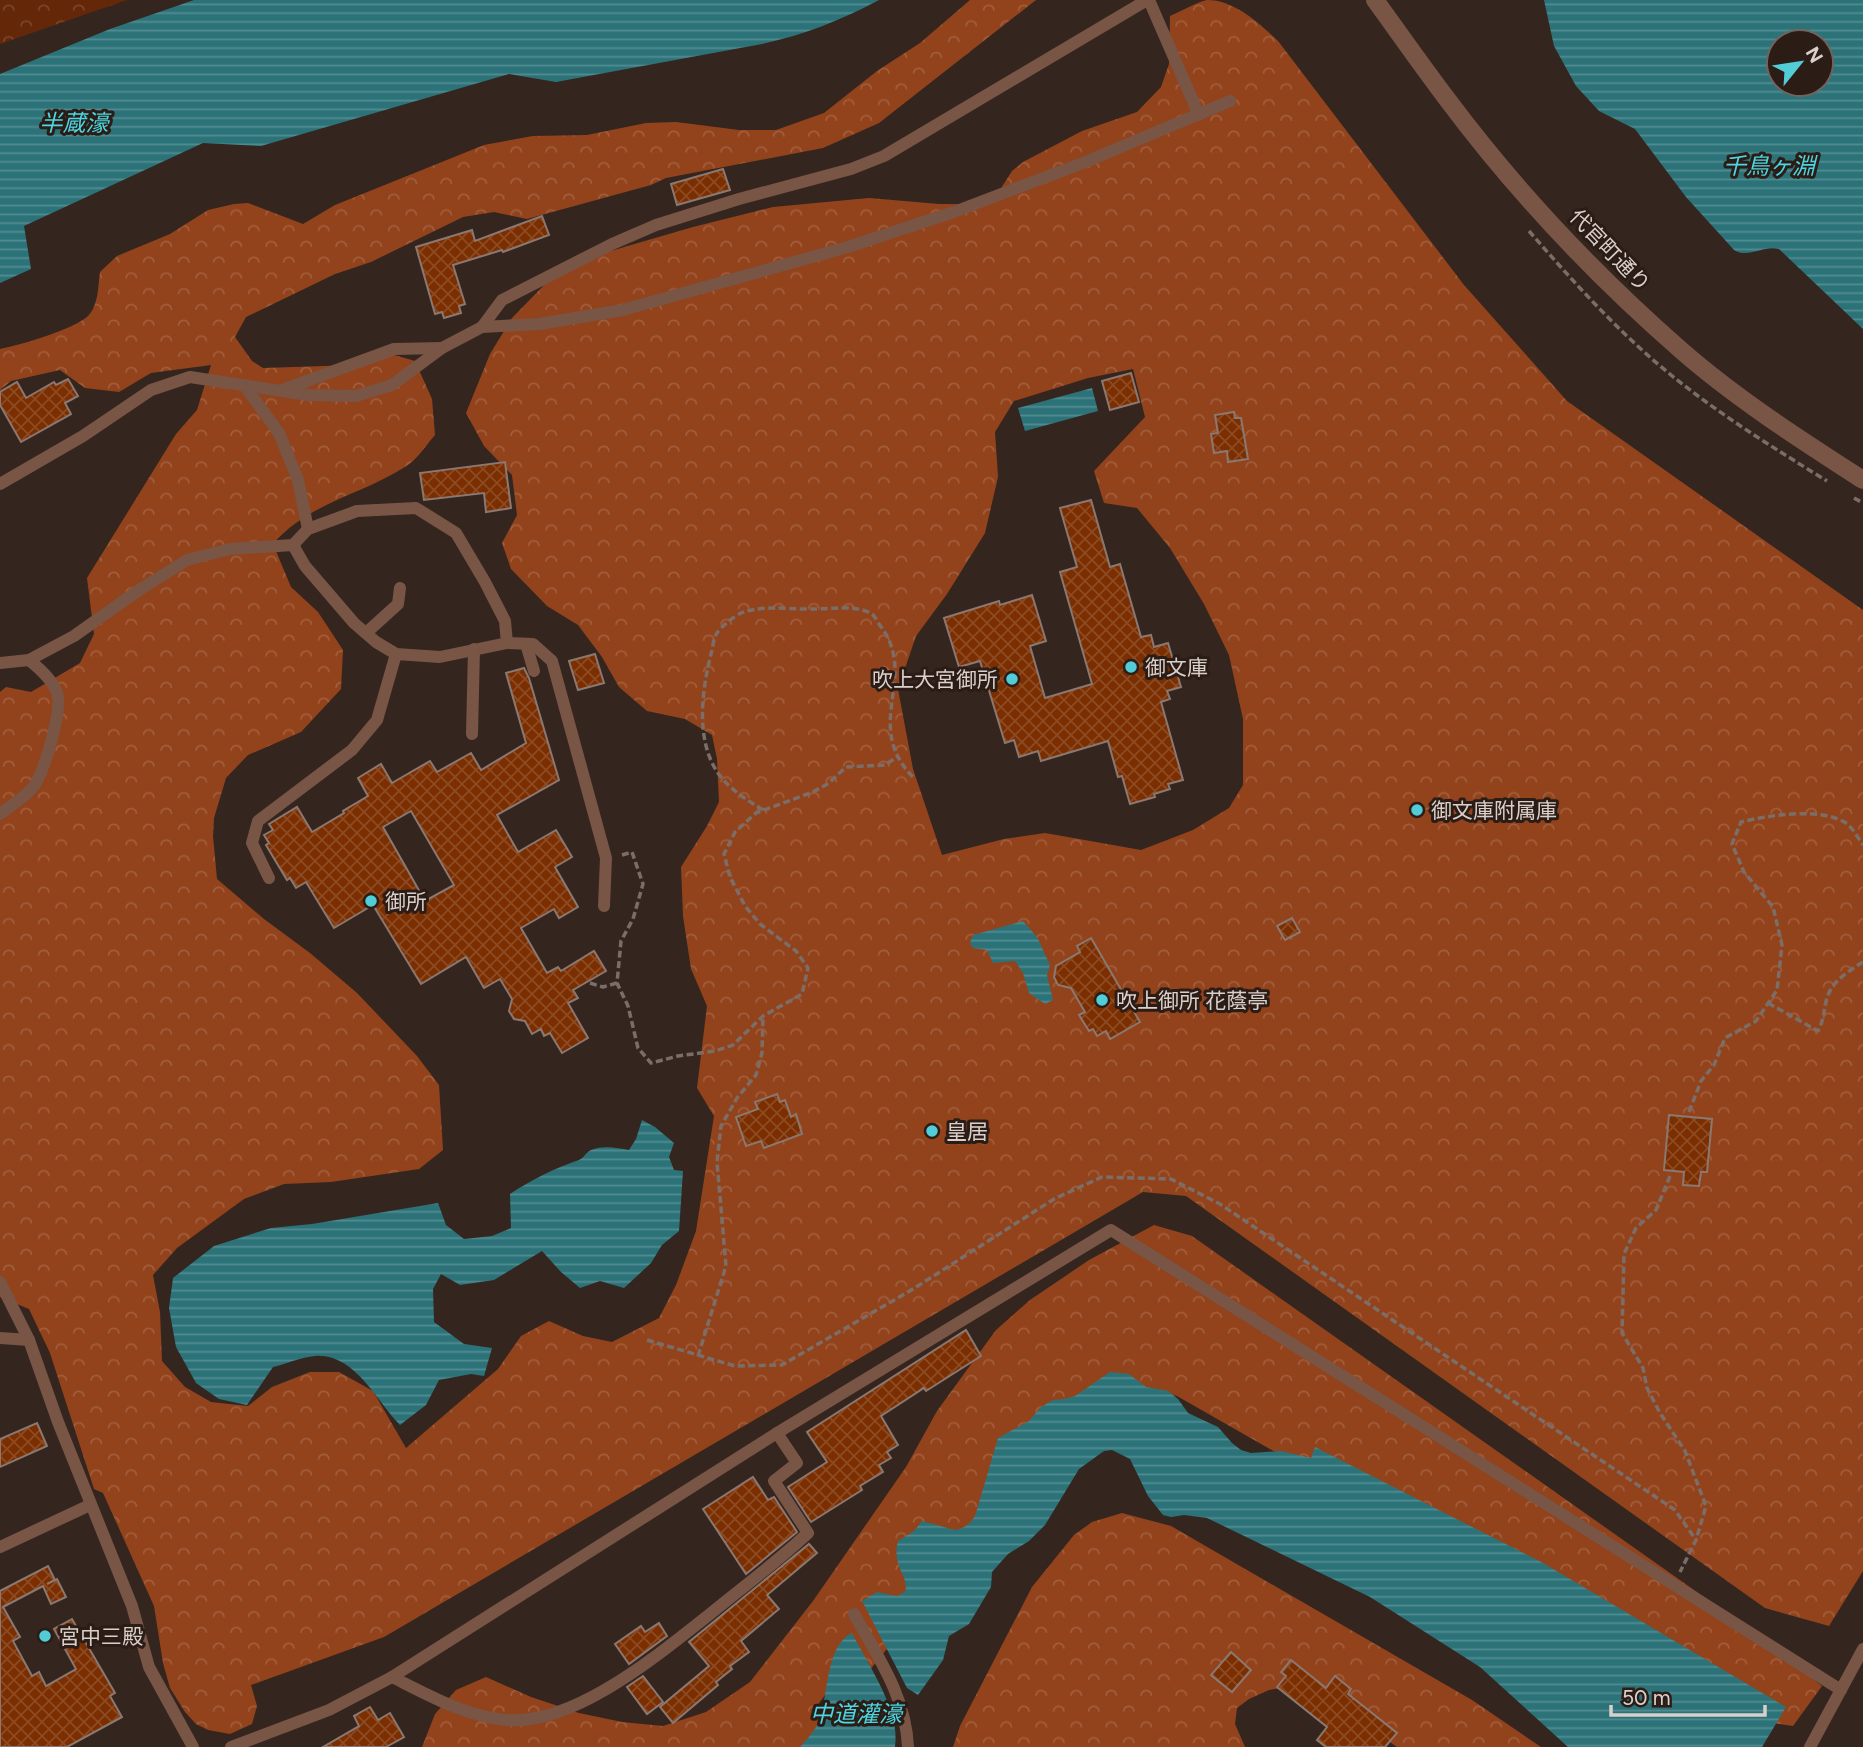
<svg xmlns="http://www.w3.org/2000/svg" width="1863" height="1747" font-family="Figtree,'Noto Sans JP',sans-serif">
<style>
.forest{fill:url(#forest-crowns);fill-rule:evenodd}
.park{fill:url(#park-crowns)}
.water{fill:url(#water-rules);fill-rule:evenodd}
.building{fill:url(#building-cross-hatch);stroke:#8b7870;stroke-width:2;fill-rule:evenodd}
.lines{fill:none;stroke-linecap:round;stroke-linejoin:round}
.path{stroke:#7b6e68;stroke-width:3.5;stroke-dasharray:7 3.5;stroke-linecap:butt}
.service{stroke:#795546;stroke-width:12}
.tertiary{stroke:#795546;stroke-width:18}
.poi-dot{fill:#52ccd6;stroke:#2b1c16;stroke-width:2.5}
.labels{text-anchor:middle;dominant-baseline:central;stroke-width:6;stroke-linejoin:round;paint-order:stroke}
.street-label{font-size:21px;fill:#dad0cb;stroke:#2b1c16}
.poi-label{font-size:21px;fill:#dad0cb;stroke:#2b1c16;text-anchor:start}
.water-label{font-size:23px;font-style:italic;fill:#4ad6e2;stroke:#2b1c16}
</style>
<defs>
<pattern id="forest-crowns" width="20" height="18" patternUnits="userSpaceOnUse" patternTransform="scale(1.75)"><rect width="20" height="18" fill="#92431c"/><path d="M2 6a3 3 0 1 1 6 0M12 15a3 3 0 1 1 6 0" fill="none" stroke="#a15d3c"/></pattern>
<pattern id="park-crowns" width="20" height="18" patternUnits="userSpaceOnUse" patternTransform="scale(1.75)"><rect width="20" height="18" fill="#642707"/><path d="M2 6a3 3 0 1 1 6 0M12 15a3 3 0 1 1 6 0" fill="none" stroke="#7a452a"/></pattern>
<pattern id="water-rules" width="6" height="5" patternUnits="userSpaceOnUse" patternTransform="scale(1.75)"><rect width="6" height="5" fill="#2b7379"/><path d="M0 2.5h6" fill="none" stroke="#538c91"/></pattern>
<pattern id="building-cross-hatch" width="8" height="8" patternUnits="userSpaceOnUse" patternTransform="scale(1.75)"><rect width="8" height="8" fill="#7b2e00"/><path d="M0 0l8 8M0 8l8-8" fill="none" stroke="#8d4b24"/></pattern>
</defs>
<rect width="100%" height="100%" fill="#35251f"/>
<g class="forest">
<path d="M970,0H1036L879,123L823,148L666,178L651,185L527,219L494,212L463,217L371,262L335,274L246,317L235,337L252,361L263,368L354,365L391,354L415,361L432,399L435,435C426,445 417,460 405,467C361,495 308,503 273,544L291,587L318,612L343,650L341,689L301,732L248,755L226,778L214,818L213,836L217,879L264,919L310,953L357,993L417,1056L439,1085L443,1150L419,1169L331,1182L284,1184L244,1199L177,1248L153,1275L160,1312L162,1361L185,1387L211,1402L248,1406L272,1387L310,1372H339L373,1391L406,1448L498,1369L521,1336L549,1321L583,1336L612,1342L659,1318L676,1285L696,1231L714,1116L697,1088L707,1006L691,969L683,916L681,867L707,826L719,802L717,759L712,735L685,719L647,711L619,687L602,657L578,625L547,606L511,569L502,543L517,515L512,475L484,446L466,413L490,354L512,318L550,279L590,257L693,227L773,207L869,198L939,204H991L1012,171L1023,162L1082,131L1137,112L1161,87L1169,64L1170,16C1182,11 1195,3 1207,0C1235,0 1260,24 1278,41L1464,285L1567,401L1863,610V1571L1829,1626L1765,1608L1186,1196L1143,1192L384,1637L251,1685L257,1706L252,1724L230,1734L208,1730L196,1724L185,1712L170,1688L163,1663L154,1606L103,1493L94,1489L50,1353L29,1309L0,1297V692L6,687L31,692L80,663L94,634L87,578L176,434L197,410L211,365L151,373L119,392L85,388L60,370L11,381L0,390V349C20,345 76,329 89,315C99,303 98,285 100,272L117,256L170,234L208,210L234,204L248,203L303,224L335,205L484,145L533,136L587,135L646,123L676,122L739,130H776L824,113L877,71L920,43ZM1133,369L1145,417L1094,471L1104,503L1137,508L1170,548L1204,604L1229,655L1243,719V785L1229,808L1193,830L1141,850L1045,833L1004,839L942,855L913,769L898,689L916,636L947,594L985,533L998,477L995,432L1014,401L1088,378ZM1091,938L1140,1022L1111,1039L1106,1031L1097,1036L1093,1029L1089,1031L1080,1015L1085,1012L1070,986L1062,987L1054,977L1056,966L1080,952L1077,946ZM1669,1116L1712,1119L1707,1172H1701L1699,1186L1683,1185L1684,1172L1664,1169Z"/>
<polygon points="1154,1225 1192,1236 1721,1609 1822,1686 1793,1726 1765,1722 1354,1497 1177,1396 1126,1382 895,1639 856,1687 835,1682 819,1703 823,1737 811,1747 422,1747 435,1714 456,1690 486,1677 531,1697 579,1713 622,1722 663,1726 706,1712 750,1682 813,1601 906,1467 937,1411 996,1330 1030,1300 1089,1260"/>
<polygon points="1122,1513 1171,1526 1472,1700 1541,1747 1397,1747 1325,1697 1294,1686 1269,1690 1249,1699 1237,1708 1235,1724 1245,1747 953,1747 960,1726 1032,1587 1074,1535 1092,1522"/>
</g>
<polygon class="park" points="0,0 127,0 0,44"/>
<g class="water">
<path d="M194,0H879C842,20 803,35 762,44L556,82L509,74L261,146L203,143L24,226L31,269L0,283V74L110,29Z"/>
<path d="M1544,0H1863V329L1779,249C1762,245 1749,259 1734,250L1686,197L1635,129L1599,111L1576,86L1554,46ZM1779,42H1821V84H1779Z"/>
<polygon points="1092,388 1098,411 1025,431 1018,408"/>
<polygon points="1023,921 1037,937 1050,965 1047,975 1053,1000 1045,1004 1029,993 1023,973 1015,961 993,963 987,950 973,948 970,943 973,935"/>
<path d="M642,1120L655,1127L674,1143L669,1157L674,1170L683,1171L679,1231L662,1245L651,1263L624,1288L600,1281L580,1288L561,1272L542,1251L494,1280L460,1285L441,1274L433,1289L434,1322L464,1344L492,1348L484,1376L471,1374L439,1380L426,1405L400,1425C376,1401 355,1353 315,1356C301,1357 286,1364 273,1367L247,1405L219,1399L196,1383L176,1347L169,1308L173,1278L214,1246L271,1228L312,1224L438,1203L446,1225L464,1239L492,1236L511,1228L510,1194C531,1180 555,1168 579,1160C584,1158 586,1152 591,1150C604,1145 617,1148 629,1150L636,1139Z"/>
<path d="M1110,1372L1129,1374L1146,1387L1168,1391L1178,1399L1188,1413L1218,1427L1232,1443L1241,1450L1251,1453L1281,1451L1311,1458L1315,1447L1543,1563L1786,1707L1762,1747H1568L1480,1667L1370,1597L1207,1518L1184,1515L1171,1517L1163,1515L1148,1496L1130,1459L1112,1450L1104,1451L1079,1469L1045,1525L1029,1541L1008,1554L992,1572L991,1587L969,1624L949,1636L943,1660L918,1695L907,1688L862,1601L877,1592L897,1596L905,1592C910,1576 891,1567 898,1541L914,1531L922,1521L955,1530C965,1528 970,1524 975,1516L998,1438L1029,1421L1041,1407L1053,1400L1064,1399L1075,1396Z"/>
<path d="M852,1633C868,1665 901,1711 895,1747H800C807,1739 815,1731 819,1721C829,1695 825,1646 852,1633Z"/>
</g>
<g class="building">
<polygon points="723,169 730,190 677,205 671,184"/>
<polygon points="542,216 549,235 503,252 502,250 453,265 465,304 459,306 461,313 444,318 442,312 435,314 416,247 472,230 475,241"/>
<polygon points="1131,373 1139,402 1110,410 1102,381"/>
<polygon points="68,379 78,396 65,403 71,414 21,442 0,405 0,392 17,382 26,398 54,382 56,385"/>
<polygon points="1234,412 1235,418 1241,418 1248,459 1228,462 1227,451 1214,453 1211,434 1218,433 1215,415"/>
<polygon points="505,462 511,508 486,512 484,493 424,500 420,473"/>
<polygon points="1091,500 1110,567 1120,564 1141,637 1151,635 1154,647 1168,643 1181,687 1167,691 1170,699 1161,702 1183,780 1168,784 1170,789 1154,794 1155,797 1130,804 1122,776 1118,777 1108,741 1041,761 1038,751 1019,757 1014,740 1005,743 980,661 959,667 944,618 999,601 1000,605 1032,595 1046,641 1030,646 1045,698 1092,684 1060,572 1077,567 1060,508"/>
<polygon points="595,654 604,683 578,690 569,661"/>
<path d="M524,668L529,678L559,780L497,815L518,852L556,830L572,857L555,867L578,907L559,918L554,909L521,928L547,973L558,967L561,971L594,951L606,971L573,990L578,998L568,1003L588,1038L562,1053L550,1033L544,1036L541,1029L532,1034L525,1021L514,1019L509,1011L512,999L500,979L484,988L466,957L421,984L373,905L334,928L306,882L296,888L290,878L287,880L266,845L269,843L264,835L273,830L269,824L297,807L312,832L344,813L343,811L368,796L358,778L381,764L392,783L430,761L437,772L471,753L481,770L526,743L506,673ZM411,811L454,885L425,901L383,827Z"/>
<polygon points="1292,918 1300,932 1285,940 1277,926"/>
<polygon points="1091,938 1140,1022 1110,1039 1106,1031 1097,1036 1093,1029 1089,1031 1079,1015 1085,1012 1071,988 1058,985 1054,977 1056,966 1080,952 1077,946"/>
<polygon points="777,1094 780,1102 785,1100 791,1117 796,1114 802,1134 764,1148 761,1141 746,1146 736,1117 758,1109 755,1102"/>
<polygon points="1669,1115 1712,1119 1707,1172 1701,1172 1699,1186 1683,1185 1684,1172 1664,1170"/>
<polygon points="966,1330 981,1356 926,1391 924,1388 881,1416 898,1445 887,1452 891,1458 879,1465 883,1472 860,1486 862,1490 811,1522 788,1487 827,1462 807,1432"/>
<polygon points="37,1423 47,1446 0,1467 0,1439"/>
<polygon points="753,1477 768,1500 774,1497 797,1532 746,1574 703,1509"/>
<polygon points="809,1544 817,1553 767,1595 779,1609 741,1641 749,1652 730,1666 732,1669 716,1682 718,1685 673,1723 660,1707 709,1666 689,1642"/>
<polygon points="48,1566 55,1580 47,1584 57,1579 66,1597 51,1604 43,1586 3,1607 20,1637 13,1641 32,1676 39,1672 46,1686 76,1669 54,1629 72,1619 115,1693 110,1696 122,1717 67,1747 0,1747 0,1591"/>
<polygon points="659,1623 667,1636 629,1664 615,1644 641,1626 645,1632"/>
<polygon points="1231,1652 1251,1670 1232,1692 1211,1675"/>
<polygon points="1291,1660 1326,1688 1335,1676 1351,1689 1348,1694 1397,1733 1385,1747 1326,1747 1317,1740 1327,1727 1277,1687 1286,1676 1281,1672"/>
<polygon points="643,1676 663,1702 647,1714 627,1687"/>
<polygon points="370,1707 378,1720 390,1713 404,1737 386,1747 323,1747 359,1726 354,1716"/>
</g>
<g class="lines">
<g class="path">
<path d="M1529,231C1570,278 1612,325 1659,365C1712,410 1769,445 1827,481"/>
<polyline points="1854,498 1863,503"/>
<path d="M763,810C747,800 729,789 718,773C695,740 702,690 711,654C713,648 713,638 717,633C721,627 734,616 741,613C765,604 791,610 815,609C832,609 859,604 873,615C876,618 879,625 882,628C918,679 862,725 913,777"/>
<polyline points="622,855 632,852 643,884 633,919 621,941 617,983 628,1006 638,1048 651,1063 678,1056 715,1051 733,1045 763,1016 802,994 808,968 796,951 760,924 745,906 730,877 724,854 735,832 756,813 813,792 829,783 846,767 885,765 897,757"/>
<polyline points="590,983 603,987 617,983"/>
<path d="M1768,1003L1818,1031C1825,1017 1823,1012 1827,998C1832,981 1849,971 1863,962"/>
<path d="M1689,1112L1701,1081L1714,1065L1725,1038L1756,1021L1777,990L1782,945L1773,907L1744,872L1732,844L1741,822C1770,815 1820,807 1846,823C1853,828 1858,838 1863,845"/>
<polyline points="1670,1176 1656,1210 1636,1228 1624,1254 1622,1333 1643,1368 1647,1388 1660,1413 1685,1451 1706,1506 1696,1540 1680,1572"/>
<polyline points="647,1340 735,1366 782,1365 913,1289 1054,1199 1102,1177 1171,1179 1220,1204 1675,1510 1696,1540"/>
<polyline points="698,1356 726,1266 717,1162 721,1126 737,1098 756,1075 762,1053 763,1018"/>
</g>
<g class="service">
<polyline points="1149,0 1199,115"/>
<polyline points="482,327 502,300 612,244 656,225 739,199 851,169 884,156 1147,0"/>
<polyline points="244,385 279,433 298,480 308,529"/>
<polyline points="285,389 394,349 442,348"/>
<polyline points="0,484 83,436 151,390 190,377 308,395 356,396 392,385 442,348 482,327 539,324 623,310 848,247 954,212 1083,163 1230,101"/>
<polyline points="366,633 398,604 400,588"/>
<polyline points="507,643 505,621 485,582 456,533 416,508 357,511 308,529 293,545 305,566 354,623 376,642 396,654 440,657 507,643 533,644 552,661 606,858 604,906"/>
<polyline points="526,644 534,671"/>
<polyline points="0,663 29,660 74,636 139,590 187,560 230,549 293,545"/>
<polyline points="472,734 474,649"/>
<path d="M0,814C10,806 26,797 34,786C44,772 63,709 57,693C53,680 39,668 29,660"/>
<polyline points="269,878 252,843 258,821 352,750 377,720 396,654"/>
<polyline points="0,1282 29,1340 58,1422 132,1606 149,1667 193,1747"/>
<polyline points="0,1338 29,1340"/>
<polyline points="0,1547 90,1505"/>
<path d="M854,1614C878,1657 906,1697 908,1747"/>
<path d="M392,1677C428,1695 465,1716 506,1720C574,1726 659,1654 710,1614C743,1587 777,1562 808,1533L774,1481L797,1463L777,1433"/>
<polyline points="231,1747 329,1710 392,1677 777,1433 1111,1230 1841,1690"/>
<polyline points="1810,1747 1863,1649"/>
</g>
<path class="tertiary" d="M1375,0C1399,33 1422,66 1447,99C1515,190 1596,276 1682,351C1737,399 1801,440 1863,480"/>
</g>
<g class="poi-dot">
<circle cx="1131" cy="667" r="7"/>
<circle cx="1012" cy="679" r="7"/>
<circle cx="1417" cy="810" r="7"/>
<circle cx="371" cy="901" r="7"/>
<circle cx="1102" cy="1000" r="7"/>
<circle cx="932" cy="1131" r="7"/>
<circle cx="45" cy="1636" r="7"/>
</g>
<g class="labels">
<g class="street-label">
<text transform="translate(1610 250) rotate(46)">代官町通り</text>
</g>
<g class="poi-label">
<text x="1145" y="667">御文庫</text>
<text x="998" y="679" text-anchor="end">吹上大宮御所</text>
<text x="1431" y="810">御文庫附属庫</text>
<text x="385" y="901">御所</text>
<text x="1116" y="1000">吹上御所 花蔭亭</text>
<text x="946" y="1131">皇居</text>
<text x="59" y="1636">宮中三殿</text>
</g>
<g class="water-label">
<text x="74" y="123">半蔵濠</text>
<text x="1769" y="166">千鳥ヶ淵</text>
<text x="856" y="1714">中道灌濠</text>
</g>
</g>
<g transform="translate(1800 63) rotate(60)"><circle r="33" fill="#2b1c16" stroke="#71645e" stroke-width="2"/>
<path d="M0-5L12 26L0 18L-12 26Z" fill="#52ccd6"/>
<text y="-10" font-size="19" font-weight="bold" text-anchor="middle" fill="#dad0cb">N</text>
</g>
<path d="M1611 1705v10h154v-10" fill="none" stroke="#dad0cb" stroke-width="3.5"/>
<text x="1622" y="1705" font-size="21" fill="#dad0cb" stroke="#2b1c16" stroke-width="5" paint-order="stroke">50 m</text>
</svg>
